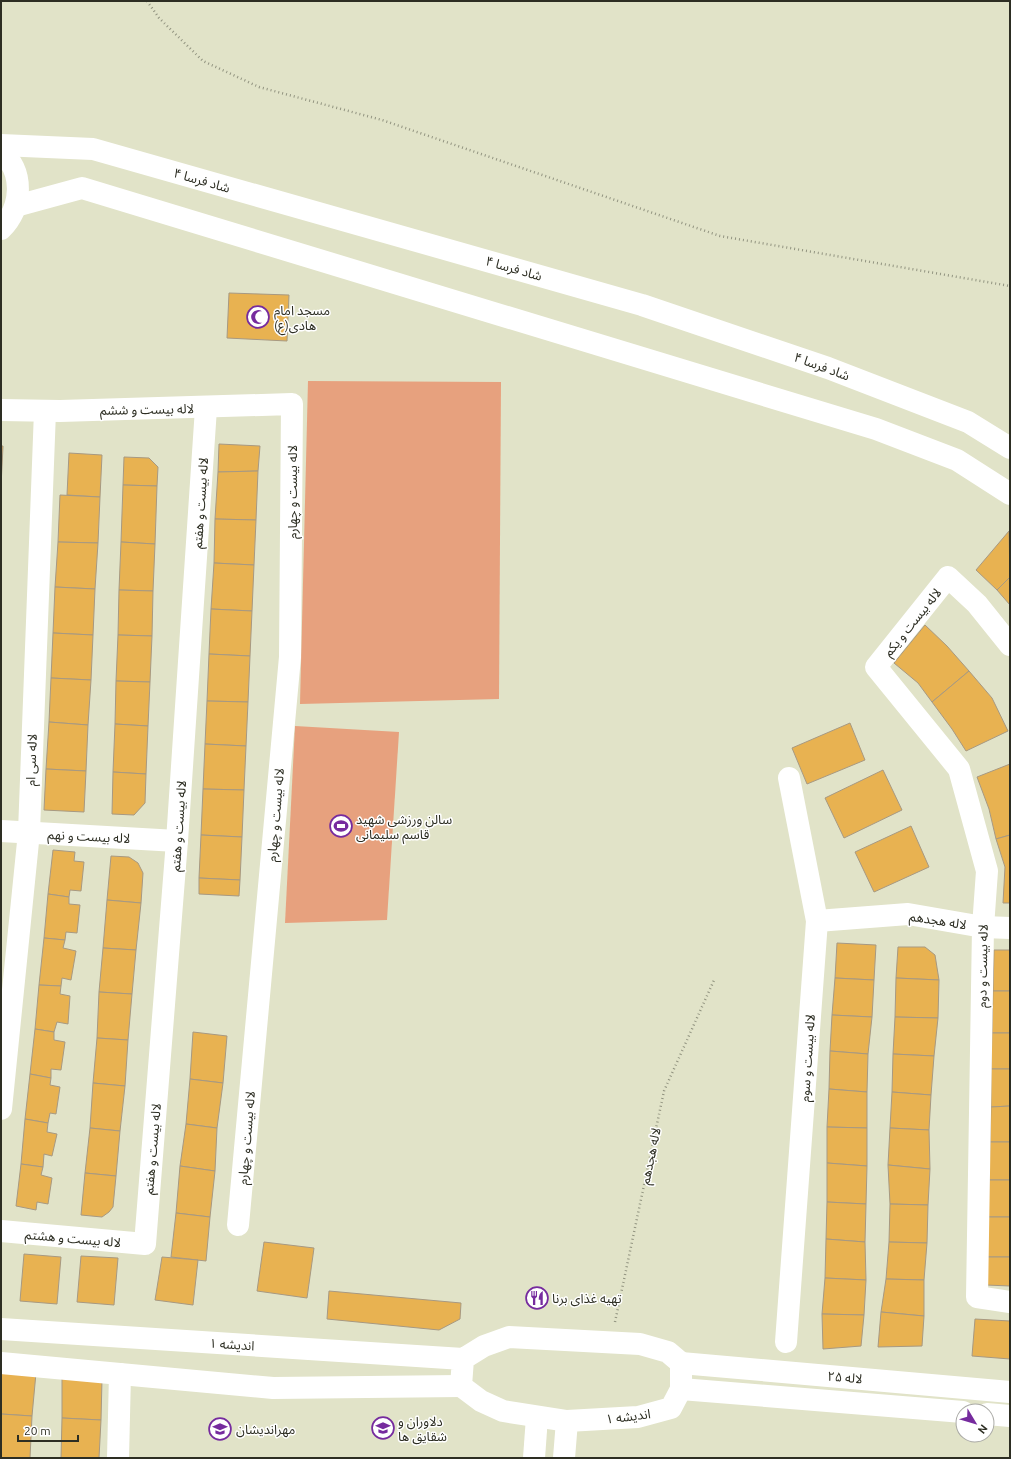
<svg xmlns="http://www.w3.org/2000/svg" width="1011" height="1459" font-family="Ubuntu,'Noto Sans Arabic',sans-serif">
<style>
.green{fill:#e7a17e}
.building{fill:#e8b251;stroke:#a79982}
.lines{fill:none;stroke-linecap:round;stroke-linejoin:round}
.path{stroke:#929480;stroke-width:2.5;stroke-dasharray:1 3;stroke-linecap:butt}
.minor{stroke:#fff;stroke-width:22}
.labels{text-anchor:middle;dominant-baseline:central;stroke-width:3;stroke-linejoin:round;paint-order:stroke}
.street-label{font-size:13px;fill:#2d2e23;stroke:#fff}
.poi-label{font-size:13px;fill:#2d2e23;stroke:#fff;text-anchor:start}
</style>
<rect width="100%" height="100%" fill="#e1e3c8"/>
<g class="green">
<polygon points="308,381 501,382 499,699 300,704"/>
<polygon points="295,726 399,732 387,920 285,923"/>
</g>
<g class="building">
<polygon points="229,293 289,295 287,341 227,338"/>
<polygon points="219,444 260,446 258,471 218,472"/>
<polygon points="1,446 3,446 1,486"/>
<polygon points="69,453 102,455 100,497 67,495"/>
<polygon points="124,457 149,458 158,467 157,486 123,485"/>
<polygon points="258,471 256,520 215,519 218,472"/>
<polygon points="123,485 157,486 155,544 121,542"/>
<polygon points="60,495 100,497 98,543 58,542"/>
<polygon points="215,519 256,520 254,565 214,563"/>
<polygon points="1009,531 1010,577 997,590 976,570"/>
<polygon points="58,542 98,543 95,589 55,587"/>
<polygon points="121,542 155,544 153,591 119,590"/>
<polygon points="214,563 254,565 252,611 211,609"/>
<polygon points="1010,577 1010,605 997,590"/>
<polygon points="55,587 95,589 93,635 53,633"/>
<polygon points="119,590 153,591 152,636 118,635"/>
<polygon points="211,609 252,611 250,656 209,654"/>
<polygon points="925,625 947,646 969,671 932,702 918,683 894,663"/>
<polygon points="53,633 93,635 91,680 51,678"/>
<polygon points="118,635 152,636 150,682 116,681"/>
<polygon points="209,654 250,656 248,702 207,701"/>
<polygon points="969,671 992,698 1008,731 966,751 952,729 932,702"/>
<polygon points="51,678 91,680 88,725 49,722"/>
<polygon points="116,681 150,682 148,726 115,724"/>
<polygon points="207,701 248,702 246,746 205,744"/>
<polygon points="49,722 88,725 86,771 46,769"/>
<polygon points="850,723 865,760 807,784 792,748"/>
<polygon points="115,724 148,726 146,774 113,772"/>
<polygon points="205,744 246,746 244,790 203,789"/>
<polygon points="1010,764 1010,835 996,839 989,809 977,777"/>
<polygon points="46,769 86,771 84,812 44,810"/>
<polygon points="883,770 902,810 844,838 825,798"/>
<polygon points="113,772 146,774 145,803 134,815 112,814"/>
<polygon points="203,789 244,790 242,837 201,835"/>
<polygon points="911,826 929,867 874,892 855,852"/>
<polygon points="201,835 242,837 240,880 199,878"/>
<polygon points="1010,835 1010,903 1003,903 1005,867 996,839"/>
<polygon points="53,850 75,852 74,861 84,862 81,891 70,890 69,897 48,894"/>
<polygon points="111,856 129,857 138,863 143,873 141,903 107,900"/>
<polygon points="199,878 240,880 239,896 199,894"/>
<polygon points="48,894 69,897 69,904 80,905 77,933 66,932 65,940 44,938"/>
<polygon points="107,900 141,903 136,950 103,948"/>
<polygon points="44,938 65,940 63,948 76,951 71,980 62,978 61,986 39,985"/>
<polygon points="837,943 876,945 874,980 835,978"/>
<polygon points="898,947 925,947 935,955 939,980 896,978"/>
<polygon points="103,948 136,950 132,994 99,992"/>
<polygon points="994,950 1010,950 1010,991 993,991"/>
<polygon points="835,978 874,980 872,1017 832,1015"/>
<polygon points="896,978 939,980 938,1018 895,1017"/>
<polygon points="39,985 61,986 60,994 70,996 68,1024 57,1022 54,1032 35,1029"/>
<polygon points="993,991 1010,991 1010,1033 992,1033"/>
<polygon points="99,992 132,994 128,1040 97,1038"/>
<polygon points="832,1015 872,1017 868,1054 830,1051"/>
<polygon points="895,1017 938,1018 934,1056 893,1054"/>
<polygon points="35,1029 54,1032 54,1040 65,1042 61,1070 51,1069 51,1078 30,1074"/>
<polygon points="193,1032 227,1036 223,1083 190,1079"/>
<polygon points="992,1033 1010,1033 1010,1069 991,1069"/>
<polygon points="97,1038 128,1040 125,1086 93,1083"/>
<polygon points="830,1051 868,1054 867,1092 829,1089"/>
<polygon points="893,1054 934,1056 931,1095 892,1092"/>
<polygon points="991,1069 1010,1069 1010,1106 991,1107"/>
<polygon points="30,1074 51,1078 50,1085 60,1087 56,1114 50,1113 48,1123 25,1119"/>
<polygon points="190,1079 223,1083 217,1128 186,1124"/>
<polygon points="93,1083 125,1086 120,1131 90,1128"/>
<polygon points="829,1089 867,1092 867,1128 827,1127"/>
<polygon points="892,1092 931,1095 929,1130 890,1128"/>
<polygon points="1010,1106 1010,1142 990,1142 991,1107"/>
<polygon points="25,1119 48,1123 47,1132 57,1134 52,1156 44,1154 43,1167 21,1164"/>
<polygon points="186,1124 217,1128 215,1171 180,1166"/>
<polygon points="827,1127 867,1128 867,1166 827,1163"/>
<polygon points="90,1128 120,1131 116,1176 85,1173"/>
<polygon points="890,1128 929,1130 930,1169 888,1165"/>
<polygon points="990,1142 1010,1142 1010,1180 989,1180"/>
<polygon points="827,1163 867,1166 866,1204 827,1202"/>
<polygon points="21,1164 43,1167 41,1175 52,1178 48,1204 37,1202 36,1210 16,1206"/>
<polygon points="888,1165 930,1169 928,1205 890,1204"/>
<polygon points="180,1166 215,1171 210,1217 176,1213"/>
<polygon points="85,1173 116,1176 113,1207 109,1212 102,1217 81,1215"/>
<polygon points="989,1180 1010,1180 1010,1217 988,1217"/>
<polygon points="827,1202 866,1204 865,1242 826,1239"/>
<polygon points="890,1204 928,1205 927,1243 889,1242"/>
<polygon points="176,1213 210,1217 206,1261 171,1257"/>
<polygon points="988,1217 1010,1217 1010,1257 987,1257"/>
<polygon points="826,1239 865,1242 866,1280 825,1278"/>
<polygon points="264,1242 314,1248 307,1298 257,1291"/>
<polygon points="889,1242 927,1243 924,1280 886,1279"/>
<polygon points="24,1254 61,1257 57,1304 20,1301"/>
<polygon points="81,1256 118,1258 114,1305 77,1302"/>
<polygon points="162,1257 198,1260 193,1305 155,1300"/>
<polygon points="987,1257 1010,1257 1010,1286 986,1285"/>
<polygon points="825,1278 866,1280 864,1315 822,1314"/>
<polygon points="886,1279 924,1280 924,1316 881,1312"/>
<polygon points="329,1291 461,1303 460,1319 439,1330 327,1319"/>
<polygon points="881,1312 924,1316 922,1346 878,1347"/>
<polygon points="822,1314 864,1315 861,1346 823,1349"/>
<polygon points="975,1319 1010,1321 1010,1359 972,1356"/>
<polygon points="1,1370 36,1373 32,1416 1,1414"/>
<polygon points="62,1377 102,1379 101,1420 62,1418"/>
<polygon points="1,1414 32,1416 30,1458 1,1458"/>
<polygon points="62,1418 101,1420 99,1458 61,1458"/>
</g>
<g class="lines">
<g class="path">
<polyline points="147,1 159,18 203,61 259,87 382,120 720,236 1010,286"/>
<polyline points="615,1322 664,1091 715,978"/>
</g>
<g class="minor">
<polyline points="1,145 93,149 642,305 828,368 968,422 1010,448"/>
<path d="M1,152C25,172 22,208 1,229"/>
<polyline points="16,206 82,188 876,429 957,460 1010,494"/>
<polyline points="1,410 60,411 292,404 290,657 238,1225"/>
<polyline points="1010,645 977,604 948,577 876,667 959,769 987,871 983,927 977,1297 1010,1302"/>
<polyline points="1,831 177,841"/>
<polyline points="817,921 908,914 983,927 1010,928"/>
<polyline points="1,1109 29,832 45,411"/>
<polyline points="1,1231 145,1244 177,841 206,408"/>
<polyline points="1,1329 463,1359 484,1346 509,1337 640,1344 668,1352 681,1363 681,1389 671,1408 638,1417 567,1421 503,1411 481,1401 461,1386 463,1359"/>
<polyline points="786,1342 817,921 789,778"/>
<polyline points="1,1363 273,1388 461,1386"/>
<polyline points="681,1363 1010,1392"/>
<polyline points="681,1389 963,1412"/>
<polyline points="987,1414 1010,1416"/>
<polyline points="118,1458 120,1374"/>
<polyline points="534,1458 537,1417"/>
<polyline points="564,1458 567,1421"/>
</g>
</g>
<defs>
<g id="mosque-ring" transform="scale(1.15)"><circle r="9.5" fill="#fff" stroke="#762b9e" stroke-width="1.5"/><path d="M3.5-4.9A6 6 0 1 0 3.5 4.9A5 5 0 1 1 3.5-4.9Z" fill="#762b9e"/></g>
<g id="stadium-ring" transform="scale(1.15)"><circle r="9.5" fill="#fff" stroke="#762b9e" stroke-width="1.5"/><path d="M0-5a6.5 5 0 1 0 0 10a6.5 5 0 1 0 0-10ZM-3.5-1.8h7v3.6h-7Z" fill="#762b9e"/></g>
<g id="restaurant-ring" transform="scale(1.15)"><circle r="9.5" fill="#fff" stroke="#762b9e" stroke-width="1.5"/><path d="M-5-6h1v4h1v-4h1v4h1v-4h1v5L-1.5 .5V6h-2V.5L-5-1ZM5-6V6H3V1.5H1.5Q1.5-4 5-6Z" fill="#762b9e"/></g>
<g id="school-ring" transform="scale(1.15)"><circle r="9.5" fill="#fff" stroke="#762b9e" stroke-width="1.5"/><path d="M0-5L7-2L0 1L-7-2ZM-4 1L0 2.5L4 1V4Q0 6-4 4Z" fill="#762b9e"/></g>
</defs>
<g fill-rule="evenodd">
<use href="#mosque-ring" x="258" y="317"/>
<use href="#stadium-ring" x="341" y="826"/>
<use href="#restaurant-ring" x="537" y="1298"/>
<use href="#school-ring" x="383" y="1428"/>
<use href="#school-ring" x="220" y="1429"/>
</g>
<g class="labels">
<g class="street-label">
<text transform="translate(202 180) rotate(16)">شاد فرسا ۴</text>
<text transform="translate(514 268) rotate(16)">شاد فرسا ۴</text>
<text transform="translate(822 366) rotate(20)">شاد فرسا ۴</text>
<text transform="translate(147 409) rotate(-1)">لاله بیست و ششم</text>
<text transform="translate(292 492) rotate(-90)">لاله بیست و چهارم</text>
<text transform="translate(200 503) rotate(-86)">لاله بیست و هفتم</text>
<text transform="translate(912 622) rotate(-51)">لاله بیست و یکم</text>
<text transform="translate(31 760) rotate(-88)">لاله سی ام</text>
<text transform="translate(275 815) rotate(-85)">لاله بیست و چهارم</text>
<text transform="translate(178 826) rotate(-86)">لاله بیست و هفتم</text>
<text transform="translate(89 836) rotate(3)">لاله بیست و نهم</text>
<text transform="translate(938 920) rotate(9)">لاله هجدهم</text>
<text transform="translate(982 966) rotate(-89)">لاله بیست و دوم</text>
<text transform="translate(807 1058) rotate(-86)">لاله بیست و سوم</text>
<text transform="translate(246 1138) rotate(-85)">لاله بیست و چهارم</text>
<text transform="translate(152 1149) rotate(-85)">لاله بیست و هفتم</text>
<text transform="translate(650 1156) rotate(-78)">لاله هجدهم</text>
<text transform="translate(73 1238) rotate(5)">لاله بیست و هشتم</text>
<text transform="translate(232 1344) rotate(4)">اندیشه ۱</text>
<text transform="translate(845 1377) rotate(5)">لاله ۲۵</text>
<text transform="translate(628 1416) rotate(-7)">اندیشه ۱</text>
</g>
<g class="poi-label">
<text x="274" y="310">مسجد امام<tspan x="274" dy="15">هادی(ع)</tspan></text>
<text x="356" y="819">سالن ورزشی شهید<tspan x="356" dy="15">قاسم سلیمانی</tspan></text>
<text x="552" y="1298">تهیه غذای برنا</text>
<text x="398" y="1421">دلاوران و<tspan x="398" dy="15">شقایق ها</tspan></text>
<text x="236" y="1429">مهراندیشان</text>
</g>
</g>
<rect width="1011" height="1459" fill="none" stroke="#2d2e23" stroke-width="4"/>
<g transform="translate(975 1423) rotate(128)"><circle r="19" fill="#ffffff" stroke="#ababa7"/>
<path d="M0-3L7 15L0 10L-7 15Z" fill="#762b9e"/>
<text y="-6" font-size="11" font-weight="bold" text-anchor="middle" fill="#2d2e23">N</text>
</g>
<path d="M18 1435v6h60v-6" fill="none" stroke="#2d2e23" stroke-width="2"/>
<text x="24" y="1435" font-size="12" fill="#2d2e23" stroke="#ffffff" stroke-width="3" paint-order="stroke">20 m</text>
</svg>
